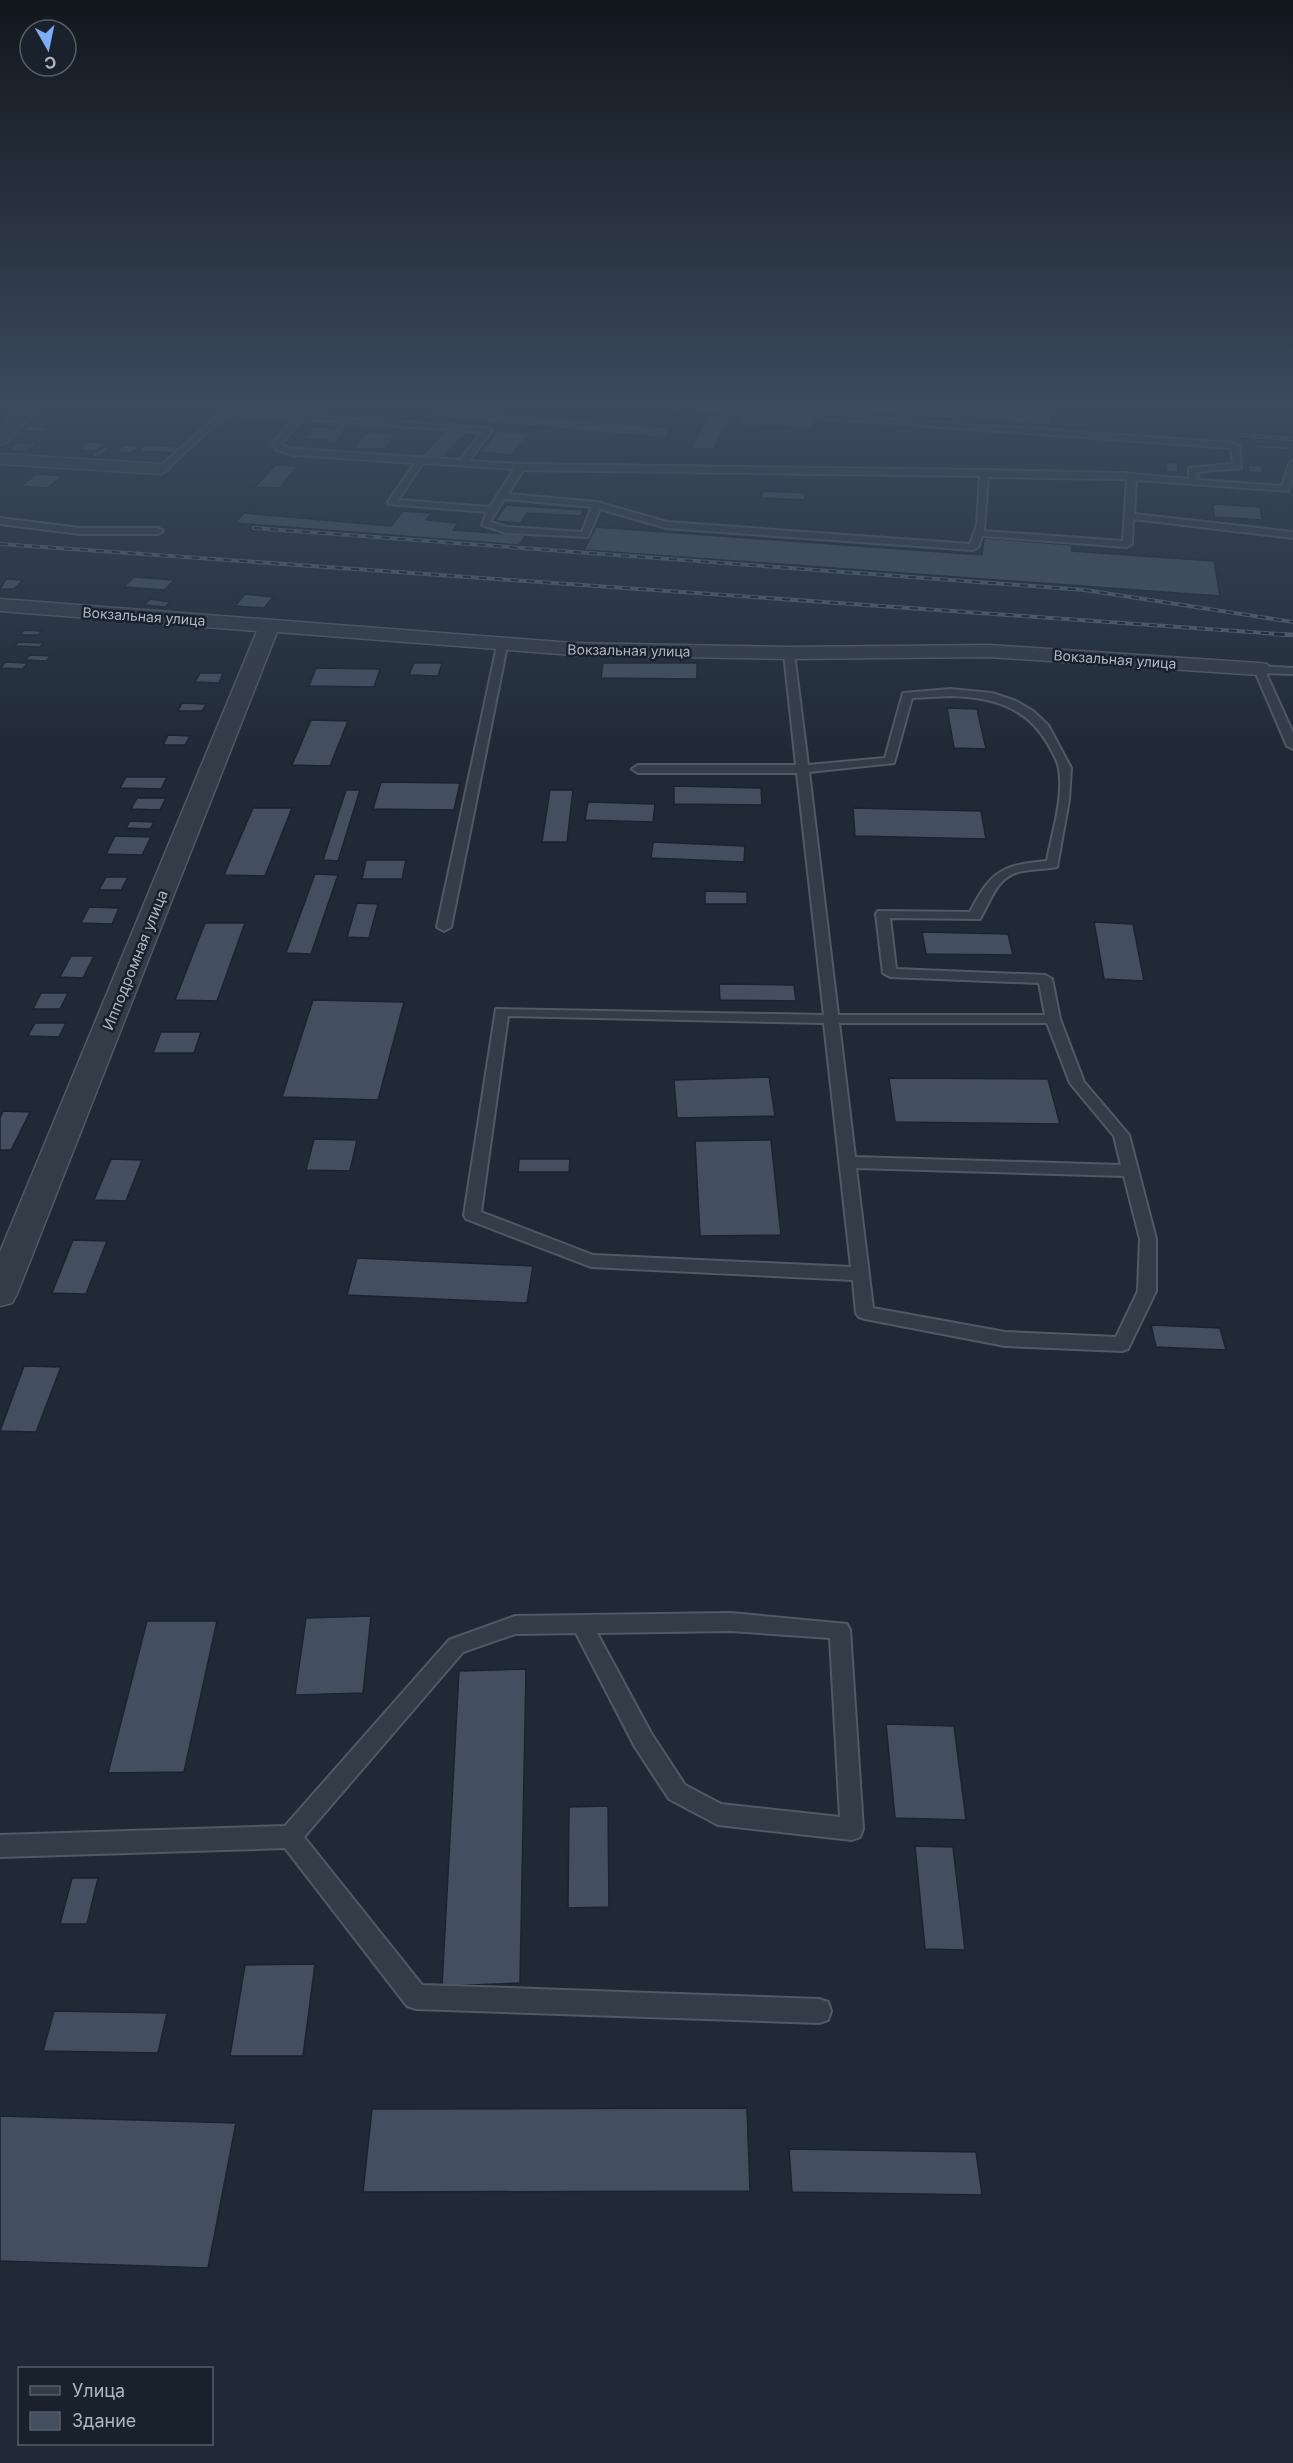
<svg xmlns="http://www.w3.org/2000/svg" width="1293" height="2463" font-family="Inter,sans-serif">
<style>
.building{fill:#434f5f;stroke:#1b232e;stroke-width:1.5}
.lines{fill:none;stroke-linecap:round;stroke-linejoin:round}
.service-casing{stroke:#515965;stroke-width:4}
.minor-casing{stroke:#515965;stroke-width:3}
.service{fill:#333c47;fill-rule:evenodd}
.minor{fill:#333c47;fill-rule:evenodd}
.rail-far1-casing{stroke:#55606e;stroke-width:4}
.rail-casing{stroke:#55606e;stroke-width:4.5}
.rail-far1{stroke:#19212c;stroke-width:2;stroke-dasharray:8;stroke-linecap:butt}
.rail{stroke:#19212c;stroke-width:3;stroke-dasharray:10;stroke-linecap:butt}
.labels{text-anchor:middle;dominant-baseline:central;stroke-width:5;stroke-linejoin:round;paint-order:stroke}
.far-street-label{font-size:14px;fill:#aeb6c4;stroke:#19212c}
.street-label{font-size:15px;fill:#aeb6c4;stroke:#19212c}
</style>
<rect width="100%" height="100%" fill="#202a37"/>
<g class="building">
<polygon points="441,406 475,406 487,408 484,412 671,428 664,438 430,417"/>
<polygon points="763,406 1052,406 1051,425"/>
<polygon points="709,415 730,416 714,449 691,448"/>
<polygon points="743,415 815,420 812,429 739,425"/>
<polygon points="340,421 351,421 335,444 324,443 327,440 304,439 313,427 335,428"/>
<polygon points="363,423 386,425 380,430 357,428"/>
<polygon points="28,426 49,427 44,432 23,431"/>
<polygon points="445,431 466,433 443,457 422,456"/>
<polygon points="498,431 529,434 511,455 480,452"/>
<polygon points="365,433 396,434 385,449 354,448"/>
<polygon points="88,442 104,443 96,451 79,450"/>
<polygon points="16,443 37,443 29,451 8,451"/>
<polygon points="1255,444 1290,447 1291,450 1256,448"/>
<polygon points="124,445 140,446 132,453 116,452"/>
<polygon points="145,445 180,447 174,453 139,451"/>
<polygon points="102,447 110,447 99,457 90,457"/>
<polygon points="1166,462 1178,463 1178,472 1166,471"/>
<polygon points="275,465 298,466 279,488 255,487"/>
<polygon points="1248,465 1262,466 1262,473 1248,472"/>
<polygon points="37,474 63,476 47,488 20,486"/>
<polygon points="763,491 806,493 804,500 761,498"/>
<polygon points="1213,504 1260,507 1262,520 1214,517"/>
<polygon points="506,505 584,510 581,516 527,513 521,523 495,521"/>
<polygon points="403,511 432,513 426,520 458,523 453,530 526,535 519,545 235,523 244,513 391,526"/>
<polygon points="596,527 982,555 984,538 1072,545 1072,551 1214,561 1220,596 584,550"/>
<polygon points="134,577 174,580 165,590 124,587"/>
<polygon points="6,579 23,580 14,589 0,589"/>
<polygon points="245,594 273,597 264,608 235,606"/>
<polygon points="150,599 170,602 165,607 144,605"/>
<polygon points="24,630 42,631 38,635 20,635"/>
<polygon points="18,642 43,643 40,647 15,646"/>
<polygon points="30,655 51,656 46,661 25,660"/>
<polygon points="5,662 27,663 23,669 1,668"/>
<polygon points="414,663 442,663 438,676 409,675"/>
<polygon points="603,663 697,663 697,679 601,678"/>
<polygon points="316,668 380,669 374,687 309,686"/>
<polygon points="200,673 223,673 219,683 195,682"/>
<polygon points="182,703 206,704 202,711 178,711"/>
<polygon points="947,708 977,709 986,749 954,748"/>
<polygon points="311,720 348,721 330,766 292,765"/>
<polygon points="168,735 190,736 185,745 163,745"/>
<polygon points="126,777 167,777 161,789 120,788"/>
<polygon points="381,782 460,783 454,810 373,809"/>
<polygon points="674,786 761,788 762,805 674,804"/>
<polygon points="346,790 360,790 338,861 323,860"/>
<polygon points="550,790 573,790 567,842 542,842"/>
<polygon points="137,798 166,798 160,810 131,809"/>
<polygon points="588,802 655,804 653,822 585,820"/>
<polygon points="253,808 292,808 265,876 224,875"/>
<polygon points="853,808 981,811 986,839 855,836"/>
<polygon points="130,821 154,822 150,829 126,828"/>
<polygon points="115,836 151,837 142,855 106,854"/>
<polygon points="653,842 745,846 744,862 651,858"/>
<polygon points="366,860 406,860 402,879 362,879"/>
<polygon points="315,874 338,875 311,954 286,953"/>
<polygon points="106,877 128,877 121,890 99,890"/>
<polygon points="705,891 747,892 747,904 705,904"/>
<polygon points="357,903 378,904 369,938 347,937"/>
<polygon points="89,907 119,908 112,924 81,923"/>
<polygon points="1094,922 1133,924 1144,981 1104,979"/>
<polygon points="205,923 245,923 217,1001 175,1000"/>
<polygon points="922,932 1008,934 1013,955 926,954"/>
<polygon points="71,956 94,956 83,978 60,977"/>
<polygon points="719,984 794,985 796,1001 720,1000"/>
<polygon points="41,993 68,993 60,1009 33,1009"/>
<polygon points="313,1000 404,1002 378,1100 282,1097"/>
<polygon points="35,1023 66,1023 59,1037 28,1036"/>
<polygon points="161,1032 201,1032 194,1053 153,1053"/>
<polygon points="769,1077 775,1116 677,1118 674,1080"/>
<polygon points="889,1078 1048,1079 1060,1124 895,1122"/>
<polygon points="3,1111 30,1112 11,1150 0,1150 0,1118"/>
<polygon points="314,1139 357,1140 350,1171 306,1170"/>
<polygon points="771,1140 781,1235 700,1236 695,1141"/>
<polygon points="111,1159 142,1160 126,1201 94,1200"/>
<polygon points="519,1159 570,1159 569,1172 518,1172"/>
<polygon points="73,1240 107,1241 86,1294 52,1293"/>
<polygon points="357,1258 533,1266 527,1303 347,1295"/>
<polygon points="1151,1325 1220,1328 1226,1350 1156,1347"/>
<polygon points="24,1366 61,1367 36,1432 0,1431"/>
<polygon points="371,1616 363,1693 295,1695 306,1618"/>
<polygon points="147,1621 217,1621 184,1772 108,1773"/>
<polygon points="526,1669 520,1983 442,1986 459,1671"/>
<polygon points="886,1724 954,1726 966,1820 895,1818"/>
<polygon points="608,1806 609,1907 568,1908 569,1807"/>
<polygon points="915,1846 953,1847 965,1950 925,1949"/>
<polygon points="72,1878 98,1878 87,1924 60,1924"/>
<polygon points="315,1964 303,2056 230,2056 245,1965"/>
<polygon points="54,2011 167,2013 158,2053 43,2051"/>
<polygon points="747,2108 750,2191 363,2192 372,2109"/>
<polygon points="0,2116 236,2123 208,2268 0,2261"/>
<polygon points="789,2149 976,2152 982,2195 792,2192"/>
</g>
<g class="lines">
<g class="service-casing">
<g id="service">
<path d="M658,406H702L1235,443L1239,446L1241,468L1197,472L1198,480L1282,486L1289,464L1293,461V478L1288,491L1136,480L1134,514L1293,532V538L1133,519L1132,544L1127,547L982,536L978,547L973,550L666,528L600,509L588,537L506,533L482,525L487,512L389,504L388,502L415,463L295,455L277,450L273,443L294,418L227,414L164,471L157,469L225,410L488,428L492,430L469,461L520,464L984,470L1121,473L1189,479V468L1233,464L1231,448ZM302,419L482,432L460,460L295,449L283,446L281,443ZM423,463L514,469L490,507L398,500ZM523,470L980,476L977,525L970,544L667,522L597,502L508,494ZM988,477L1127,479L1123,541L984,531ZM504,499L592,507L582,532L507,527L490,522Z"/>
<polygon points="0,518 80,528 158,528 163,531 158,534 80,534 0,524"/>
<polygon points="502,643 507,646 451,927 444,931 437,927 497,646"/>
<path d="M789,650L794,653L808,765L885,758L903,693L950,689L992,693L1016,701L1033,711L1048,725L1071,768L1069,800L1057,867C1046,869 1035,869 1023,871C997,875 992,899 980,919L890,918L896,969L1045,975L1052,979L1060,1019L1084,1082L1129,1135L1156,1239V1291L1128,1349L1122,1351L1005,1346L865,1319L859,1317L856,1313L853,1280L591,1267L466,1219L464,1215L496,1009L824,1015L797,773H638L632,769L638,765H796L784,653ZM950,696C991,697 1026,706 1048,744C1052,752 1058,760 1059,769C1064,798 1052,833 1047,861C1002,865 991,871 970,912L878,911L876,914L883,973L890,977L1039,983L1045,1015H838L809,772L894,763L912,698ZM508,1016L824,1023L851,1267L593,1255L481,1212ZM839,1023H1047L1070,1083L1114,1136L1121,1165L855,1157ZM856,1168L1124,1176L1140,1239L1138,1291L1116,1337L1005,1332L873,1308Z"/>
<polygon points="1259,666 1293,668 1293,674 1266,673 1293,733 1293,749 1287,746 1254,669"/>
<path d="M731,1613L847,1624L850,1630L863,1829L860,1837L852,1840L718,1825L669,1799L635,1747L576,1633L515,1634L463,1652L304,1837L422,1985L819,1999L828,2002L831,2011L828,2020L819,2023L416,2009L407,2006L285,1848L0,1857V1835L285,1826L449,1640L515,1616ZM731,1631L830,1638L840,1817L721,1804L685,1785L651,1733L597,1633Z"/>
</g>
</g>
<g class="minor-casing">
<g id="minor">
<polygon points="23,406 40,406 6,443 0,444 0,430"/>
<polygon points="0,454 161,464 170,469 161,474 0,464"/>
<polygon points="0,599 573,643 789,647 988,645 1259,663 1267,664 1270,669 1267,674 1259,675 988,657 789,659 573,655 277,632 17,1294 12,1303 0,1306 0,1252 257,631 0,611"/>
</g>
</g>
<use href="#service" class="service"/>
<use href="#minor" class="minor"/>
<g class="rail-far1-casing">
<g id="rail-far1">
<polyline points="1241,435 1293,439"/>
<polyline points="254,528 1085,590 1293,622"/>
<polyline points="0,544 1293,635"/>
</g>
</g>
<g class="rail-casing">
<polyline id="rail" points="1274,634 1293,635"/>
</g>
<use href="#rail-far1" class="rail-far1"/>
<use href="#rail" class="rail"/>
</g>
<linearGradient id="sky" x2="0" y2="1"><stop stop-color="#12171e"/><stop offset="0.54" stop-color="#3c4a5e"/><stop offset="1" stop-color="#3c4a5e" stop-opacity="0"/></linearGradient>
<rect width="1293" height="751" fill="url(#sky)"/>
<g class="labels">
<g class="far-street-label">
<text transform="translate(144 616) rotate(4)">Вокзальная улица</text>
<text transform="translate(629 650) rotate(1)">Вокзальная улица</text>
<text transform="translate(1115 659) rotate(4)">Вокзальная улица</text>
</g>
<g class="street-label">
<text transform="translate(135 960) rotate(-68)">Ипподромная улица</text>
</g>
</g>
<rect x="18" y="2367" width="195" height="78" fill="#19212c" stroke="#555d69" stroke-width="1.5"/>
<rect x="30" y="2386" width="30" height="9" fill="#333c47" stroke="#555d69" stroke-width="1.5"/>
<text x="72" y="2397" font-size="18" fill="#aeb6c4">Улица</text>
<rect x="30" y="2412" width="30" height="18" fill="#434f5f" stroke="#555d69" stroke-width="1.5"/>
<text x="72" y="2427" font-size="18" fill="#aeb6c4">Здание</text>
<g transform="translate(48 48) rotate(171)"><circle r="28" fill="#19212c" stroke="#555d69" stroke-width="1.5"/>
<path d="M0-4.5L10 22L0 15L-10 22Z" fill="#80aef6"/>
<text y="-9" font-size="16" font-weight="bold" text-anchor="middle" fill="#aeb6c4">С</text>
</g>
</svg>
